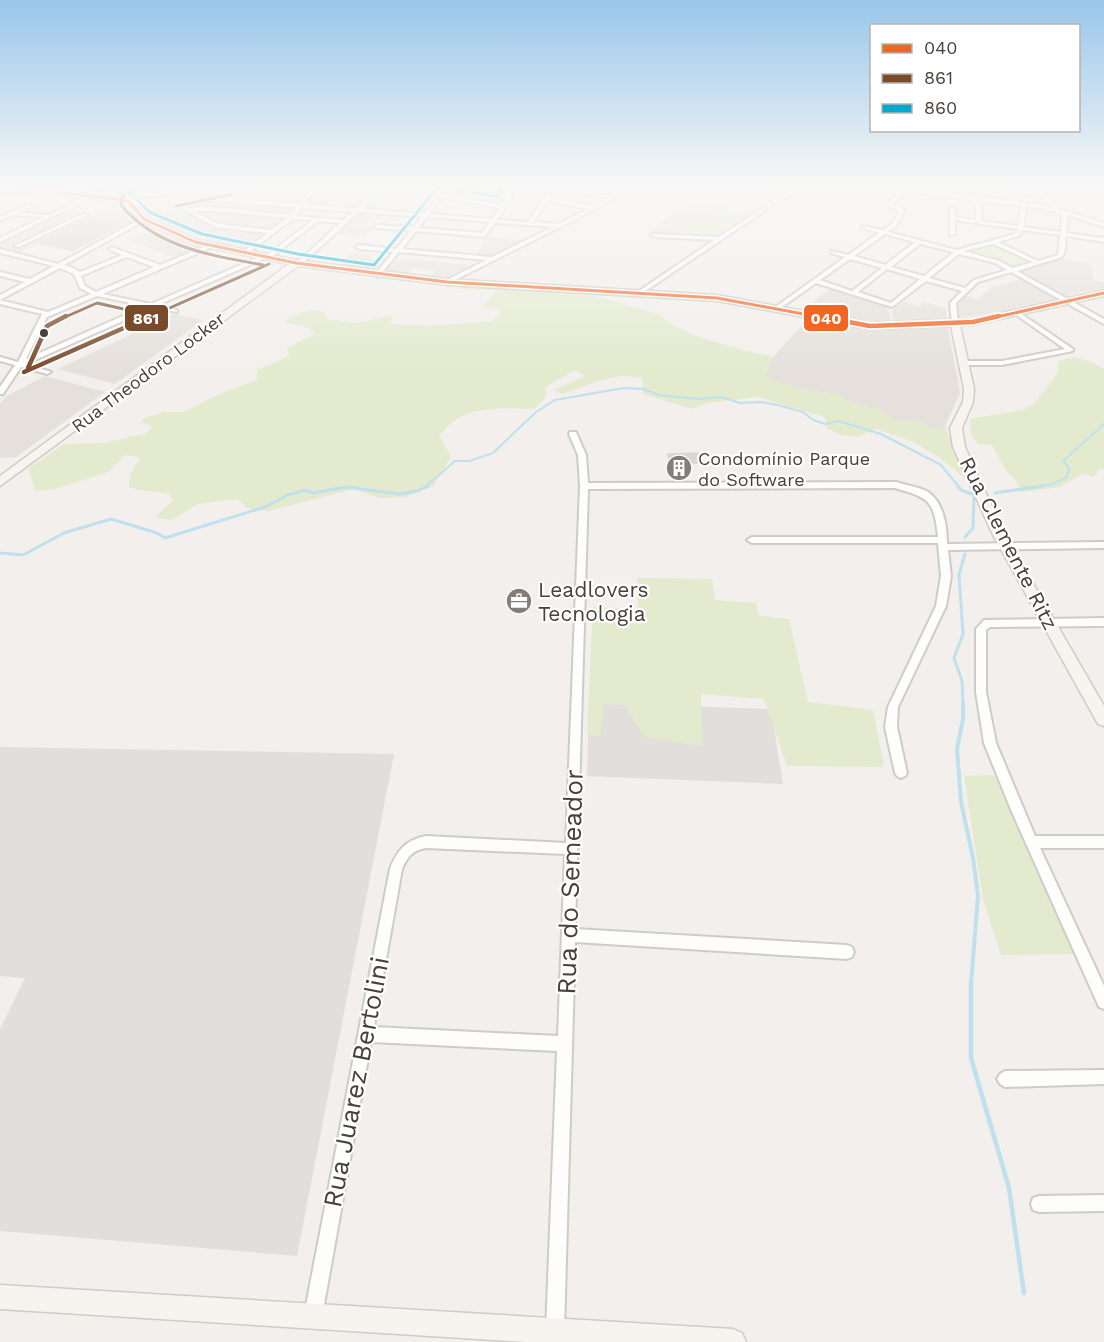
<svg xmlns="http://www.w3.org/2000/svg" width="1104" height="1342" font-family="'Work Sans',sans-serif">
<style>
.residential{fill:#e5e0db}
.industrial{fill:#e2dedb}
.education{fill:#e8e1d8}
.green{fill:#e3eace}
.parking{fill:#e4e0dd}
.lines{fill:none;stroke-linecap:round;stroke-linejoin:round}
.stream-far3{stroke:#c0e0ed;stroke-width:2}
.stream-far2{stroke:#c0e0ed;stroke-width:3}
.stream-far1{stroke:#c0e0ed;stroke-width:4}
.stream{stroke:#c0e0ed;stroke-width:4.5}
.building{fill:#dad6d3;stroke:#dad6d2;stroke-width:1.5}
.street-casing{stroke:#cecbc8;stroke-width:4}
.secondary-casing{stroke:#d0cbc3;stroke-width:3}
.street{fill:#fdfdfc;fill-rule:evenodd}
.secondary{fill:#f7f4f0;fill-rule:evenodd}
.bus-1-far1-casing{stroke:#fff;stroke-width:5}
.bus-1-casing{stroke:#fff;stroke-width:8}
.bus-2-far1-casing{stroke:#fff;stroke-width:5}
.bus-2-casing{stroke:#fff;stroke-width:8}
.bus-3-casing{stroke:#fff;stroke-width:5}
.bus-1-far1{stroke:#f26522;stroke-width:3}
.bus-1{stroke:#f26522;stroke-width:4.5}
.bus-2-far1{stroke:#7a4b2a;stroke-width:3}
.bus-2{stroke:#7a4b2a;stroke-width:4.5}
.bus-3{stroke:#00a9ce;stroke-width:3}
.bus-dot{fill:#484039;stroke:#fff;stroke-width:2}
.labels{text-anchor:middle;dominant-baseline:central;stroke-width:4.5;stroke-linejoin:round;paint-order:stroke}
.far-street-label{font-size:18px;fill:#484039;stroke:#fff}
.far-poi-label{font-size:18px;fill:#484039;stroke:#fff;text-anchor:start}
.street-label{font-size:21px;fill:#484039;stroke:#fff}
.poi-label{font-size:21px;fill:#484039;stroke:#fff;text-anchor:start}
.near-street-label{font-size:26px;fill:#484039;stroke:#fff}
.line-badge{stroke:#fff;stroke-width:2}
.badge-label{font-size:16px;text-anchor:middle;font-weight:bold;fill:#fff}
</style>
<rect width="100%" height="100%" fill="#f2efec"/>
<g class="residential">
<polygon points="238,185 437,185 430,192 374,209 297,203 289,215 246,249 199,240 149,214 144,209 148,203 157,200 208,194"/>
<polygon points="715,185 756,185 726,210 668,234 649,232"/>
<polygon points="66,210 94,216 21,252 0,248 0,242"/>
<polygon points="360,211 386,212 379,220 370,220 364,225 374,227 365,236 335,233 339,232"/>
<polygon points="153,229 176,240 199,246 173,257 128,240"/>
<polygon points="488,237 523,240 490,256 476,255"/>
<polygon points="350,254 372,256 371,258 385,259 376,270 340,266"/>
<polygon points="1061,259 1092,264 1093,280 1104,282 1104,288 1064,296 1019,271"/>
<polygon points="394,260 416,260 470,265 444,278 431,277 435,270 412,268 407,274 385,271"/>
<polygon points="1021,279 1056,299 979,315 959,317 958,304 963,295 977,299 993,287"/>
<polygon points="831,288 888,307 891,322 846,319 802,310"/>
<polygon points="903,302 919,307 925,302 946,309 946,320 894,322 892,310"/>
<polygon points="174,314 203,320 115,384 58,369"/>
<polygon points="808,319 861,328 948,328 960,393 945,426 937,430 913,419 908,422 894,420 878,409 849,401 839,394 811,391 764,378 773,357"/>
<polygon points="45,376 105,392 16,457 0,458 0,403 7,396"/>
</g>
<g class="industrial">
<polygon points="589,703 771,709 783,784 587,776"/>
<polygon points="0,747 394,754 297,1256 0,1231 0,1029 25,978 0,976"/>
</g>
<polygon class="education" points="101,185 166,185 145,195 90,192"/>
<g class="green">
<polygon points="398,185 507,185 475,186 474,193 445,188 439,195 423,194 413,205 394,204 388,211 365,208 379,195"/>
<polygon points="982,185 1104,185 1104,194 1083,200 1085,206 1057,204 1048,194"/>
<polygon points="726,210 754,215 720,238 668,234"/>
<polygon points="996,244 1034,262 1013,268 994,259 967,252"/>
<path d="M462,285L596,296L661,315C671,334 750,351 773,357L765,378L811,391L839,394L849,401L878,409L894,420L908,422L913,419L937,430L945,426L966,479L940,458L912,441L876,429L856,437L841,435L827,428L825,417L758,397L708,403L692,409L643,394V379C619,369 586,386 563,394L554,390L585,376L575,370L545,387L546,397L534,409C499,408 462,404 439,436L451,457L433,486L405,497L380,498L353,489L269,511L247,508L238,499L198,504L171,520L155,517L173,501L170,494L129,488L130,475L140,458L125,455L108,472L55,489L36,491L28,469L64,444L105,443L147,433L152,427L143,423L142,419L164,412H184L217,395L257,380V370L290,356L287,348L316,333L304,326L284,322C296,314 309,307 323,312L327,319L356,323L391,316L393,319L389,324L431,326L493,321L501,313L498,309L482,307L499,290L457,289Z"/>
<polygon points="1074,357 1090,361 1104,369 1104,470 1100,469 1093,477 1083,473 1061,487 1022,492 1015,479 1006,471 992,445 978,444 971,434 970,419 1023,410 1035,403 1058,373 1058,361"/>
<polygon points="637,578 712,579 715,600 756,603 759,616 789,619 808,702 873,710 884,767 787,766 764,699 701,694 703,746 644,737 625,705 604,704 600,737 587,734 593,607 638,609"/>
<polygon points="994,775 1074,954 1001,955 983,899 964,776"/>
</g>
<polygon class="parking" points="116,205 137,218 122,225 90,218"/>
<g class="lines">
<g class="stream-far3">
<polyline points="425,487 455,461 469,461 493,453 536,412 555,400 624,388 644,389 659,395 698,399 721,397 740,403 761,402 778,405 803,412 813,420 825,424 839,421 881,434 941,465 959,487"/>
<polyline points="1033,487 1052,484 1067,477 1069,468 1063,461 1104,424"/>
</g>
<g class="stream-far2">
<polyline points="958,486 961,490 972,494"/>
<polyline points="995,493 1042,486"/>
<polyline points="965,537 973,528 974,497"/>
<polyline points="0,553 23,555 64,533 111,519 157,533 165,538 265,507 288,495 305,490 313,493 347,487 399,494 417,491 428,486"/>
<polyline points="963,704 962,681 954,658 963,634 959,575 965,554"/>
</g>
<polyline class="stream-far1" points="963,703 963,719 957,749 961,802 973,858 978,896 971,984"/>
<polyline class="stream" points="971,982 971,1058 1009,1188 1024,1293"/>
</g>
<g class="building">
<polygon points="90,218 122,225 72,251 39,243"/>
<polygon points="701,453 703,463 687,463 689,473 672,473 668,454"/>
</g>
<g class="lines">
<g class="street-casing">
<g id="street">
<path d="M245,185L381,187L379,190L315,188L304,204L356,209C367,198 380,185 396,185L375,197L362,209L424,214L442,193L501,205L505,199L508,185H514L511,199L497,220L528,222L546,194L551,195L549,198L593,206L608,198L544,185C566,185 589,195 610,195C619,195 626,185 636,185L596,209L447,284L445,283V281L486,260L399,252L378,277L375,275L393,252L359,249L356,247L359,245L396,249L411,231L377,228L374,226L375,225L413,227L422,217L359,212L306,260L298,264H294V262L302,258L340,223L319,221L270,258H266L158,305L177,310V312L152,308L26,364L51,372L47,374L21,367L3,394H0V387L15,365L0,361V357L18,362L42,314L0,304V300L48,312L91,294L80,288L74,274L60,268L0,300V295L25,282L0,276V272L30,279L54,266L0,253V249L58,264L144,217L147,219L146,220L64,265L71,267L80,272L122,255L110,250L109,249L112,247L160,265L208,245H212V247L103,294L151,304L263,255H267L313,220L293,219L245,255L242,253L243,252L267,233L216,227L161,198L166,197L187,208L212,207L291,215L296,207L213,201L210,199L213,197L299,204L310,188ZM443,197L499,208L492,219L429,214ZM547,201L589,209L557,224L533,222ZM302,208L353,212L343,220L296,216ZM192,211H212L287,218L271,230L219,224ZM427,217L490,222L482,233L419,228ZM495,223L552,227L492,257L402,249L416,231L484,237ZM127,257L154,267L96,292L85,286L81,276ZM97,296L145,306L26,359L47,317Z"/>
<polygon points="797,185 803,185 641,294 636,293 714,240 654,237 651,235 652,234 719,237"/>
<path d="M965,185H979L1047,195L1061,210L1104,223V227L1068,215L1066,233L1104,238V242L1066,236L1065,251L1062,257L1017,271L1104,319V324L1011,272L978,282L956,303L958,324L955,326L952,324L950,303L962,291L926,281L892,307L816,283L779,309L774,308L845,257L831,253V251L848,255L879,233L862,228V226L883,230L892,224L899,211L885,205L904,189L978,196L1053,207L1043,197ZM907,192L975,200L976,220L955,217V209L950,208V235L955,234V220L1018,229L1015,234L957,250L888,232L896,226L905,210L892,205ZM981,201L1021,206L1018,226L982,221ZM1026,206L1045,209L1062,214L1061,232L1024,227ZM1023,230L1060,235L1058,255L1038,261L998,242L1019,236ZM885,234L915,242L885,265L854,256ZM920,244L954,252L924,276L891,267ZM993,244L1033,262L1013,268L999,261L964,251ZM959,254L995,263L1007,270L974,280L965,288L929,278ZM850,259L882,268L852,291L820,280ZM887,269L920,279L891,303L858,292Z"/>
<polygon points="90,195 95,196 0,242 0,238 43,217 14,215 0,221 0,217 29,204 31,207 20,212 49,215"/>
<polygon points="82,214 87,215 19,247 14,246"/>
<polygon points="1017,311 1073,349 1073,351 1002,365 961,365 960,363 964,361 1002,361 1065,349 1015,314 1015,312"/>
<path d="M570,432H576L586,455L588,483L896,482C905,485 920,487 928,492C944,503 947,527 947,544L1104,542V548L948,550L951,576L946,606L898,707L897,727L907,773L905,776L901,778L897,776L895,773L885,727L888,707L936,606L941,576L938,543H752L747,540L752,537H938C934,500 929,498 895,488L588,489L575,929L847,945L852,947L854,952L852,957L847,959L575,942L564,1331L561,1337L555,1340L549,1337L546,1331L557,1051L371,1042L322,1316L319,1322L313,1325L307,1322L304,1316L390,869C397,850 406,840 426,836L566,843L580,486L578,455L569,434ZM426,848L565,854L558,1036L374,1027L402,869C407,857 413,850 426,848Z"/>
<polygon points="1104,618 1104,626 990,627 986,630 986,692 996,743 1035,836 1104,836 1104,848 1040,848 1104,986 1104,1009 1099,1007 1012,812 984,743 976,692 976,629 984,620"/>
<polygon points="1104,1070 1104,1084 1005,1087 1000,1084 997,1079 1000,1074 1005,1071"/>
<polygon points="1104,1195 1104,1211 1039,1212 1033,1210 1031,1204 1033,1198 1039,1196"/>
</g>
</g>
<g class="secondary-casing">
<g id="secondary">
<polygon points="222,185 236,185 190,197 135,205 147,217 197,240 296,260 447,279 717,295 870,323 973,319 1104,290 1104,296 973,325 960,325 974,389 973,402 962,428 965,447 1005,535 1104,706 1104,726 1098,724 993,535 953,447 950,428 963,402 964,389 951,326 870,329 717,301 447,285 298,266 0,486 0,476 289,264 192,244 141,221 127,204 47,193 0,196 0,192 47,189 132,201 190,193"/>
<polygon points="0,1285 733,1329 742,1333 746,1342 526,1342 0,1309"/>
</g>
</g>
<use href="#street" class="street"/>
<use href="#secondary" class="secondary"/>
<g class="bus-1-far1-casing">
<g id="bus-1-far1">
<polyline points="0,194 47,191 122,200 129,202 144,219 195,242 296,263 447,282 717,298 825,318"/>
<polyline points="992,318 1104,293"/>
</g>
</g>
<g class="bus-1-casing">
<polyline id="bus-1" points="817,316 870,326 973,322 999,316"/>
</g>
<g class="bus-2-far1-casing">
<g id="bus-2-far1">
<path d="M184,185L135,189L122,196L121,205C157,248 210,255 263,265"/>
<polyline points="176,206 234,194"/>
<polyline points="63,318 97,303 150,315"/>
<polyline points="147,318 269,264"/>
</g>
</g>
<g class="bus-2-casing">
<g id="bus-2">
<polyline points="28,368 47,326 66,316"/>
<polyline points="24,372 151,316"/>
</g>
</g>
<g class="bus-3-casing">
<polyline id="bus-3" points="74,185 132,194 149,212 202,234 298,254 374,265 437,188 444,186 498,197 502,185"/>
</g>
<use href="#bus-1-far1" class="bus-1-far1"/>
<use href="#bus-1" class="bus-1"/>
<use href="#bus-2-far1" class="bus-2-far1"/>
<use href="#bus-2" class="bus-2"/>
<use href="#bus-3" class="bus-3"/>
</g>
<linearGradient id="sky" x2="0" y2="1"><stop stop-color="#98c6ea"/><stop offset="0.5" stop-color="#f9f8f6"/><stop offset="1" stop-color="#f9f8f6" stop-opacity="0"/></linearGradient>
<rect width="1104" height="373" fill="url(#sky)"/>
<defs>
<g id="building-disc" transform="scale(1.35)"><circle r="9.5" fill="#847d78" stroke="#fff"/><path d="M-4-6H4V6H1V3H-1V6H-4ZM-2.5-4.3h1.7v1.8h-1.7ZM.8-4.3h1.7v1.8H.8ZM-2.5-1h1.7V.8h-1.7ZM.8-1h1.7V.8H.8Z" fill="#fff"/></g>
<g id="office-disc" transform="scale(1.35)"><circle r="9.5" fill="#847d78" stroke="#fff"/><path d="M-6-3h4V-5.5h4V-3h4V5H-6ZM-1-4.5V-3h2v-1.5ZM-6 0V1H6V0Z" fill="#fff"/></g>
</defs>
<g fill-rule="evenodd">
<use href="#building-disc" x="679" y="468"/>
<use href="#office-disc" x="519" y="601"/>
</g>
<circle class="bus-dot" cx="44" cy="333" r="5"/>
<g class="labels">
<g class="far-street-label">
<text transform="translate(148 372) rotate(-37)">Rua Theodoro Locker</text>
</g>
<g class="far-poi-label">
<text x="698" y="458">Condomínio Parque<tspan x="698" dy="21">do Software</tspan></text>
</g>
<g class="street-label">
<text transform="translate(1009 543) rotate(63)">Rua Clemente Ritz</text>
</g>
<g class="poi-label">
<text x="538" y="589">Leadlovers<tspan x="538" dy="24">Tecnologia</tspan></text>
</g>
<g class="near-street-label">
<text transform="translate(570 882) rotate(-88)">Rua do Semeador</text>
<text transform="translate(356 1082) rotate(-79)">Rua Juarez Bertolini</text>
</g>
</g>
<g class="line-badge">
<rect x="803" y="304" width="46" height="28" rx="6" fill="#f26522"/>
<rect x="124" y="304" width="45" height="28" rx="6" fill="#7a4b2a"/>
</g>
<g class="badge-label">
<text x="826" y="324">040</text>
<text x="146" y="324">861</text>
</g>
<rect x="870" y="24" width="210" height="108" fill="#ffffff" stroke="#b6b3b0" stroke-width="1.5"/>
<rect x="882" y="44" width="30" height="9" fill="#f26522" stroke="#b6b3b0" stroke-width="1.5"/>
<text x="924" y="54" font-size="18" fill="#484039">040</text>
<rect x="882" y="74" width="30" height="9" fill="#7a4b2a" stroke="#b6b3b0" stroke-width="1.5"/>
<text x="924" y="84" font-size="18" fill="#484039">861</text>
<rect x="882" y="104" width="30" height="9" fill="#00a9ce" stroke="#b6b3b0" stroke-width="1.5"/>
<text x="924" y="114" font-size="18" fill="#484039">860</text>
</svg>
